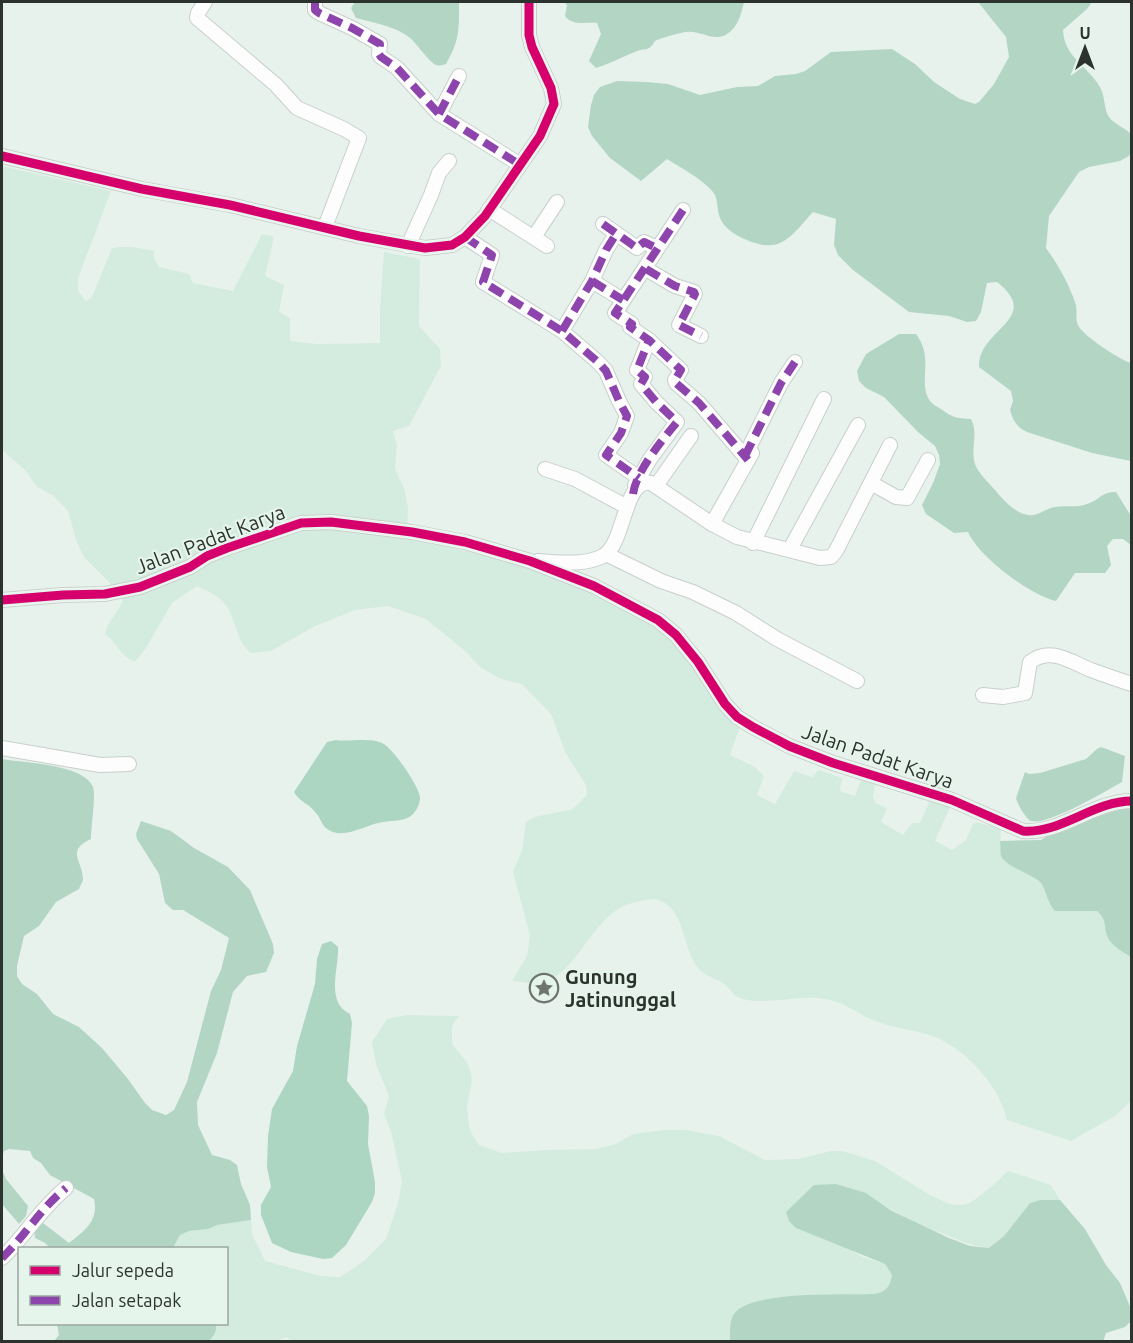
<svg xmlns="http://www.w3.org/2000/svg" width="1133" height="1343" font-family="Ubuntu,sans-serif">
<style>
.green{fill:#d4ecdf}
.forest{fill:#b3d6c4}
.water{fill:#acd6c1}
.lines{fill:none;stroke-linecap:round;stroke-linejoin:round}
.minor-casing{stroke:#c8cfcc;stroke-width:16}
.minor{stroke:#fcfdfc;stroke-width:14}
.quiet{stroke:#8e44ad;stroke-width:8;stroke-dasharray:15 8;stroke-linecap:butt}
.cycleway-casing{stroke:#e5f5ec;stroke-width:13}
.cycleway{stroke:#d6006c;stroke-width:9}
.labels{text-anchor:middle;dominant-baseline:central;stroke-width:4.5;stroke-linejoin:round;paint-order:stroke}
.street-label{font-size:20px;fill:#2c322e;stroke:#e5f5ec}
.poi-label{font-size:20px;font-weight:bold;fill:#2c322e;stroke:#e5f5ec;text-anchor:start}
</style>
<rect width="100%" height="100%" fill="#e8f2ed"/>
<g class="green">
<path d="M2,166L111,191L78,278V291L86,301L92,297L112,248C128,245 139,248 154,251V258L159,267L189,274L193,283L233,291L262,234L274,237L265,276L284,285L279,312L290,318V341L317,344L380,343V307L384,252L420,259L419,326L440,349L441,366L409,426L393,431L397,445L395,469L404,488L408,508L407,536L501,560L584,587L671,635L695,670L741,724L730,755L755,767L764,776L757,795L775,804L794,771L812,777L819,770L842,778L840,791L855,796L863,775L876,780L873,797L875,803L887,808L881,822L903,835L912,823H920L932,796L952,803L935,841L952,850L966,840L974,822L1001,828C998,876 1014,858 1040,882C1046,888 1046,901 1055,910L1097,911C1108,921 1103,926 1109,938C1112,946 1124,953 1131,957V1101L1115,1116L1071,1141L1007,1120C1000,1087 967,1050 935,1037C917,1030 897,1029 878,1022C853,1013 846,1000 816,998C792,996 767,1005 743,999C734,997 732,991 726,985C718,979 706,977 699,969C681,950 687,906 655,899C651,899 645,900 641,901C600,906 588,951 559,974C556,976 551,981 548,982C540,985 521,982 512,981L527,956L530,936L513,871L522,851L526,822L535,817L573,809L587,795L586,785L565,752L551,714L522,684L501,679L481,668L466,652L426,619L388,606L355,610L315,626L271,651L251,653C234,640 237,614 221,600C215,594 205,590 197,586L172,603L146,648L135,662C121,657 117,643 105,634C108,620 117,615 123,600L114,587L84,557L76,540L68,511L54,496L37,487L26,471L2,450Z"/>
<path d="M406,1015L459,1016L452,1026V1044L466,1061L470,1070L472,1080L467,1107L469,1127L473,1136L479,1145L502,1153L546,1150L596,1149L616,1144L633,1134L664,1130H685L719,1136L765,1160L798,1159L831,1151H842L875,1161L930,1195L949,1204L959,1205L968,1204L977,1198L993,1185L1008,1171L1051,1185L1060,1200H1040L1030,1203L1004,1236L989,1248C965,1245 958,1239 936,1231C910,1221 889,1209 866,1193L845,1247L863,1257L885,1264L892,1275C890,1287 886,1292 874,1294L779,1297L761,1300L730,1324V1341L294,1342L286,1337L276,1341H209L214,1336L215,1324H226V1248H173L180,1235L189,1231L208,1229L217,1225L251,1220L252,1234L265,1261L321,1276L340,1277L364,1261L386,1239L398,1203L402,1181L391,1132L384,1114L389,1096L376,1064L372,1042L387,1019Z"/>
</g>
<g class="forest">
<path d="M355,2H459C459,30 460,39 446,64C443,65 439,66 436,65C431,64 416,43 410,38C398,27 371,22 356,18L351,8Z"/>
<path d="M564,2H744C742,11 739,24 731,31C716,45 702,30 686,32C682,32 658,39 655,41C654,43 651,47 649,48C647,50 643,49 640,50C626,55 612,63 596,68L589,61L601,34L597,23C586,22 572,26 565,16L567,5Z"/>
<path d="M978,2H1092L1087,9L1063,30C1064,58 1090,67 1101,89C1105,97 1104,110 1109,117C1114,124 1125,128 1131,134V152L1129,156L1120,161L1089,167L1079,172L1049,216L1046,248C1057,263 1069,284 1075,302C1078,309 1075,319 1078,325C1083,336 1120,360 1131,363V461L1092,453L1027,432C1017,427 1013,421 1010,410L1013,401L1011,391L979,367C977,329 1044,319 997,282L987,283L981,312L976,321L967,322L949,316L909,312L853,270L838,255L834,245L836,219L813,212C788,240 779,256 740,237C732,233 723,226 720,218C716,209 719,200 713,192C701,178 681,168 667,159L641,181L610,158L592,136L588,127L591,105L594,95L600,87L617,81L646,82L668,84L700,95L737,87L758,86L775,76L796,74L805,71L831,52L892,49L915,64L934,82L960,99L975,104L979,102L994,84L1009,57L1006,37Z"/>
<path d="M899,334H916C935,359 917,383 930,401C932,404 938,407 941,409C953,418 956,418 971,419C979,434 970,448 975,464C978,473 989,483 995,490C1005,502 1021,520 1037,514C1043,512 1048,508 1055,507C1065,505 1077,508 1087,504C1100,500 1101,492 1116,492L1131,516V545L1123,539H1113L1107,546L1111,565L1105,573H1075L1056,601C1030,595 979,557 968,532L954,533L926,514L922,505L933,483L940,464L939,455L935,446L918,432L884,397L866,388L859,381L857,371L866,354Z"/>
<path d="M1101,747L1125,756L1122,782C1106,791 1047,826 1031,821C1026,819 1017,803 1016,798L1025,772L1029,774L1040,773L1086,759L1097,749Z"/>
<path d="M2,759C24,763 84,764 93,787C96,794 91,828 91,839C65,851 83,861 83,880C82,883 80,886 79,889L56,902L39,926L24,936L17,966V976L22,984L37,994L53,1014L79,1027L102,1048L128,1079L145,1103L152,1110L166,1115L174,1110L187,1082L211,991L221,970L229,938L183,910H173L165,903L159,874L137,839L136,834L141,821L171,831L194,848L228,867L250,890L273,944L274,953L266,972L247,976L233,992L217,1053L197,1102L198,1125L212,1155L230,1160L237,1165L241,1184L250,1205L251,1220L217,1225L208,1229L189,1231L180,1235L173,1248H50L45,1243L35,1238L34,1229L37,1225L43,1223L69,1243C84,1231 99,1221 94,1199L50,1175L41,1163L33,1158L30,1151L9,1149L4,1151L2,1157Z"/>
<path d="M1126,807H1131V957C1124,953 1112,946 1108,938C1103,926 1108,921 1097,911H1055C1046,901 1046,888 1040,882C1031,874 1005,866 1001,856C1000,852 1001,846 1000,841L1041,840L1058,829Z"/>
<polygon points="2,1170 6,1179 28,1206 26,1216 19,1224 2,1204"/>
<path d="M836,1184L866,1193L892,1211L949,1238L970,1246L989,1248L1004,1236L1030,1203L1040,1200H1060L1085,1229L1106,1265L1120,1283L1131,1309V1321L1125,1327L1106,1333L1103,1342L730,1341C730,1332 729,1322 734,1314C750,1290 845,1295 874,1294C886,1292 890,1287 892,1275L885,1264L796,1228L789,1221L786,1212L814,1185Z"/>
<path d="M57,1324H215C218,1330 214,1336 209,1341H54L59,1335Z"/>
</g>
<g class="water">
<path d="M336,740C350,742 369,737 382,743C392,747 420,787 420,798C420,803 417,810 413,814C406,822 393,820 383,822C366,824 342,842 326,828C322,825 320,817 316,813C309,803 300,803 294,792L327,742Z"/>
<path d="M331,941L338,947C339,970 325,1002 350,1014L352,1023L347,1081L367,1106L369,1116L368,1144L375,1182V1193L372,1202L346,1245L332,1258L323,1259L291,1252L272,1243L261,1215V1205L271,1187L267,1167L268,1136L272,1109L293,1071L297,1046L315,984L317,959L322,944Z"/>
</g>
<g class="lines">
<g class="minor-casing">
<g id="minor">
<polyline points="205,2 198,13 197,18 276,85 297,108 344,129 359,138 325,227"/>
<polyline points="315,2 315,10 319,13 352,28 380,44 379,54 381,57 397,68 439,114 519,164"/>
<polyline points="439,114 459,76"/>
<polyline points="2,156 142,189 230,205 359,236 425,248 452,245 465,237 485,216 540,136 554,104 551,88 532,47 529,35 529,2"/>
<polyline points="489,209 547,246"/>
<polyline points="683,210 615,313 632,324 630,327 649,340 681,370 675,380 676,383 699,403 748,460"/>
<polyline points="603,224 637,248 644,242 657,248"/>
<polyline points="465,237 492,255 483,282 562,331 598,362 606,371 619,401 627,416 621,433 606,455 639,478"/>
<polyline points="534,237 557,202"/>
<polyline points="408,246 431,195 439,173 449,161"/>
<polyline points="646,269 675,286 694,292 695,294 679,325 701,336"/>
<polyline points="592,281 623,300"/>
<polyline points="562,331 592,281 606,250 616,234"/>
<polyline points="745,456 781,383 795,362"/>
<polyline points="545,469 575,479 627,507"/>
<polyline points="871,483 896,497 907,498 928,460"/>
<polyline points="635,485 650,459 677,422 657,403 641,384 645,377 637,370 649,340"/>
<polyline points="656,486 691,436"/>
<polyline points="712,524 752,453"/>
<polyline points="753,543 824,399"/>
<polyline points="790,549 858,425"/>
<polyline points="606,554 661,581 693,592 736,613 777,639 857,681"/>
<path d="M538,561C558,562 584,566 603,556C626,543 623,478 651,483L712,524L737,537L820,558L831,557L836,551L890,445"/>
<path d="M2,600L63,595L105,594L140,587L190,567L207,556L227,548L301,523L331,522L412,532L465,542L530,561L594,586L658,620L676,635L698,662L725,704L737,717L753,727L789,746L833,763L952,800L1023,831C1061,834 1093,801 1132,801"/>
<path d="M983,695L1003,697L1025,693L1030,662C1051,646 1071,662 1091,670C1105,675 1118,680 1132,684"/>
<polyline points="2,748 100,765 129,764"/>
<path d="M2,1258C26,1235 39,1210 66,1188"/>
</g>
</g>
<use href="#minor" class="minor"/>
<g class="quiet">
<polyline points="315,2 315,10 319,13 352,28 380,44 379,54 381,57 397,68 439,114 519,164"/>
<polyline points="439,114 459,76"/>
<polyline points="683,210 615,313 632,324 630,327 649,340 681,370 675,380 676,383 699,403 748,460"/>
<polyline points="603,224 637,248 644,242 657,248"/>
<polyline points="465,237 492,255 483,282 562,331 598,362 606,371 619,401 627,416 621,433 606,455 639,478"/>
<polyline points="646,269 675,286 694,292 695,294 679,325 701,336"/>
<polyline points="592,281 623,300"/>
<polyline points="562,331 592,281 606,250 616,234"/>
<polyline points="745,456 781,383 795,362"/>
<path d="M633,494C636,471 663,439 677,422L657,403L641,384L645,377L637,370L649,340"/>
<path d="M2,1258C26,1235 39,1210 66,1188"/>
</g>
<g class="cycleway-casing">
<g id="cycleway">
<polyline points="2,156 142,189 230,205 359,236 425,248 452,245 465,237 485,216 540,136 554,104 551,88 532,47 529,35 529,2"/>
<path d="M2,600L63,595L105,594L140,587L190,567L207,556L227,548L301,523L331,522L412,532L465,542L530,561L594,586L658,620L676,635L698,662L725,704L737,717L753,727L789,746L833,763L952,800L1023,831C1061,834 1093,801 1132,801"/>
</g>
</g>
<use href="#cycleway" class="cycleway"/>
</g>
<defs>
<g id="sight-ring" transform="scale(1.5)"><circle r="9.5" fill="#e5f5ec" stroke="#6e7571" stroke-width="1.5"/><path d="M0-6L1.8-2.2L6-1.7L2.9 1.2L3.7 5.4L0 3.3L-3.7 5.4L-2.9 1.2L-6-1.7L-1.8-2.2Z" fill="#6e7571"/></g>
</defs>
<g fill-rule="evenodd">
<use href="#sight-ring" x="544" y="988"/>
</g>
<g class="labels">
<g class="street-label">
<text transform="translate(210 539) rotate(-21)">Jalan Padat Karya</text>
<text transform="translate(878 756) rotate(19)">Jalan Padat Karya</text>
</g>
<g class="poi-label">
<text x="565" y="976">Gunung<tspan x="565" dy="23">Jatinunggal</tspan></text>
</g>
</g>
<rect width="1133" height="1343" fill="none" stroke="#2c322e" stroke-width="6"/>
<rect x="18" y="1247" width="210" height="78" fill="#e5f5ec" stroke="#9ba7a0" stroke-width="1.5"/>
<rect x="30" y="1266" width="30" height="9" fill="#d6006c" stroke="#9ba7a0" stroke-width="1.5"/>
<text x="72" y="1277" font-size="18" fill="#2c322e">Jalur sepeda</text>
<rect x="30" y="1296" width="30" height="9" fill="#8e44ad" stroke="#9ba7a0" stroke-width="1.5"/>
<text x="72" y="1307" font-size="18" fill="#2c322e">Jalan setapak</text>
<g transform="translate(1085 48)" stroke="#e5f5ec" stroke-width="4.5" paint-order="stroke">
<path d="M0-4.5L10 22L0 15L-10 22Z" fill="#2c322e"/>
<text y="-9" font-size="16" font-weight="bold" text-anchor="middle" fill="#2c322e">U</text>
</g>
</svg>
